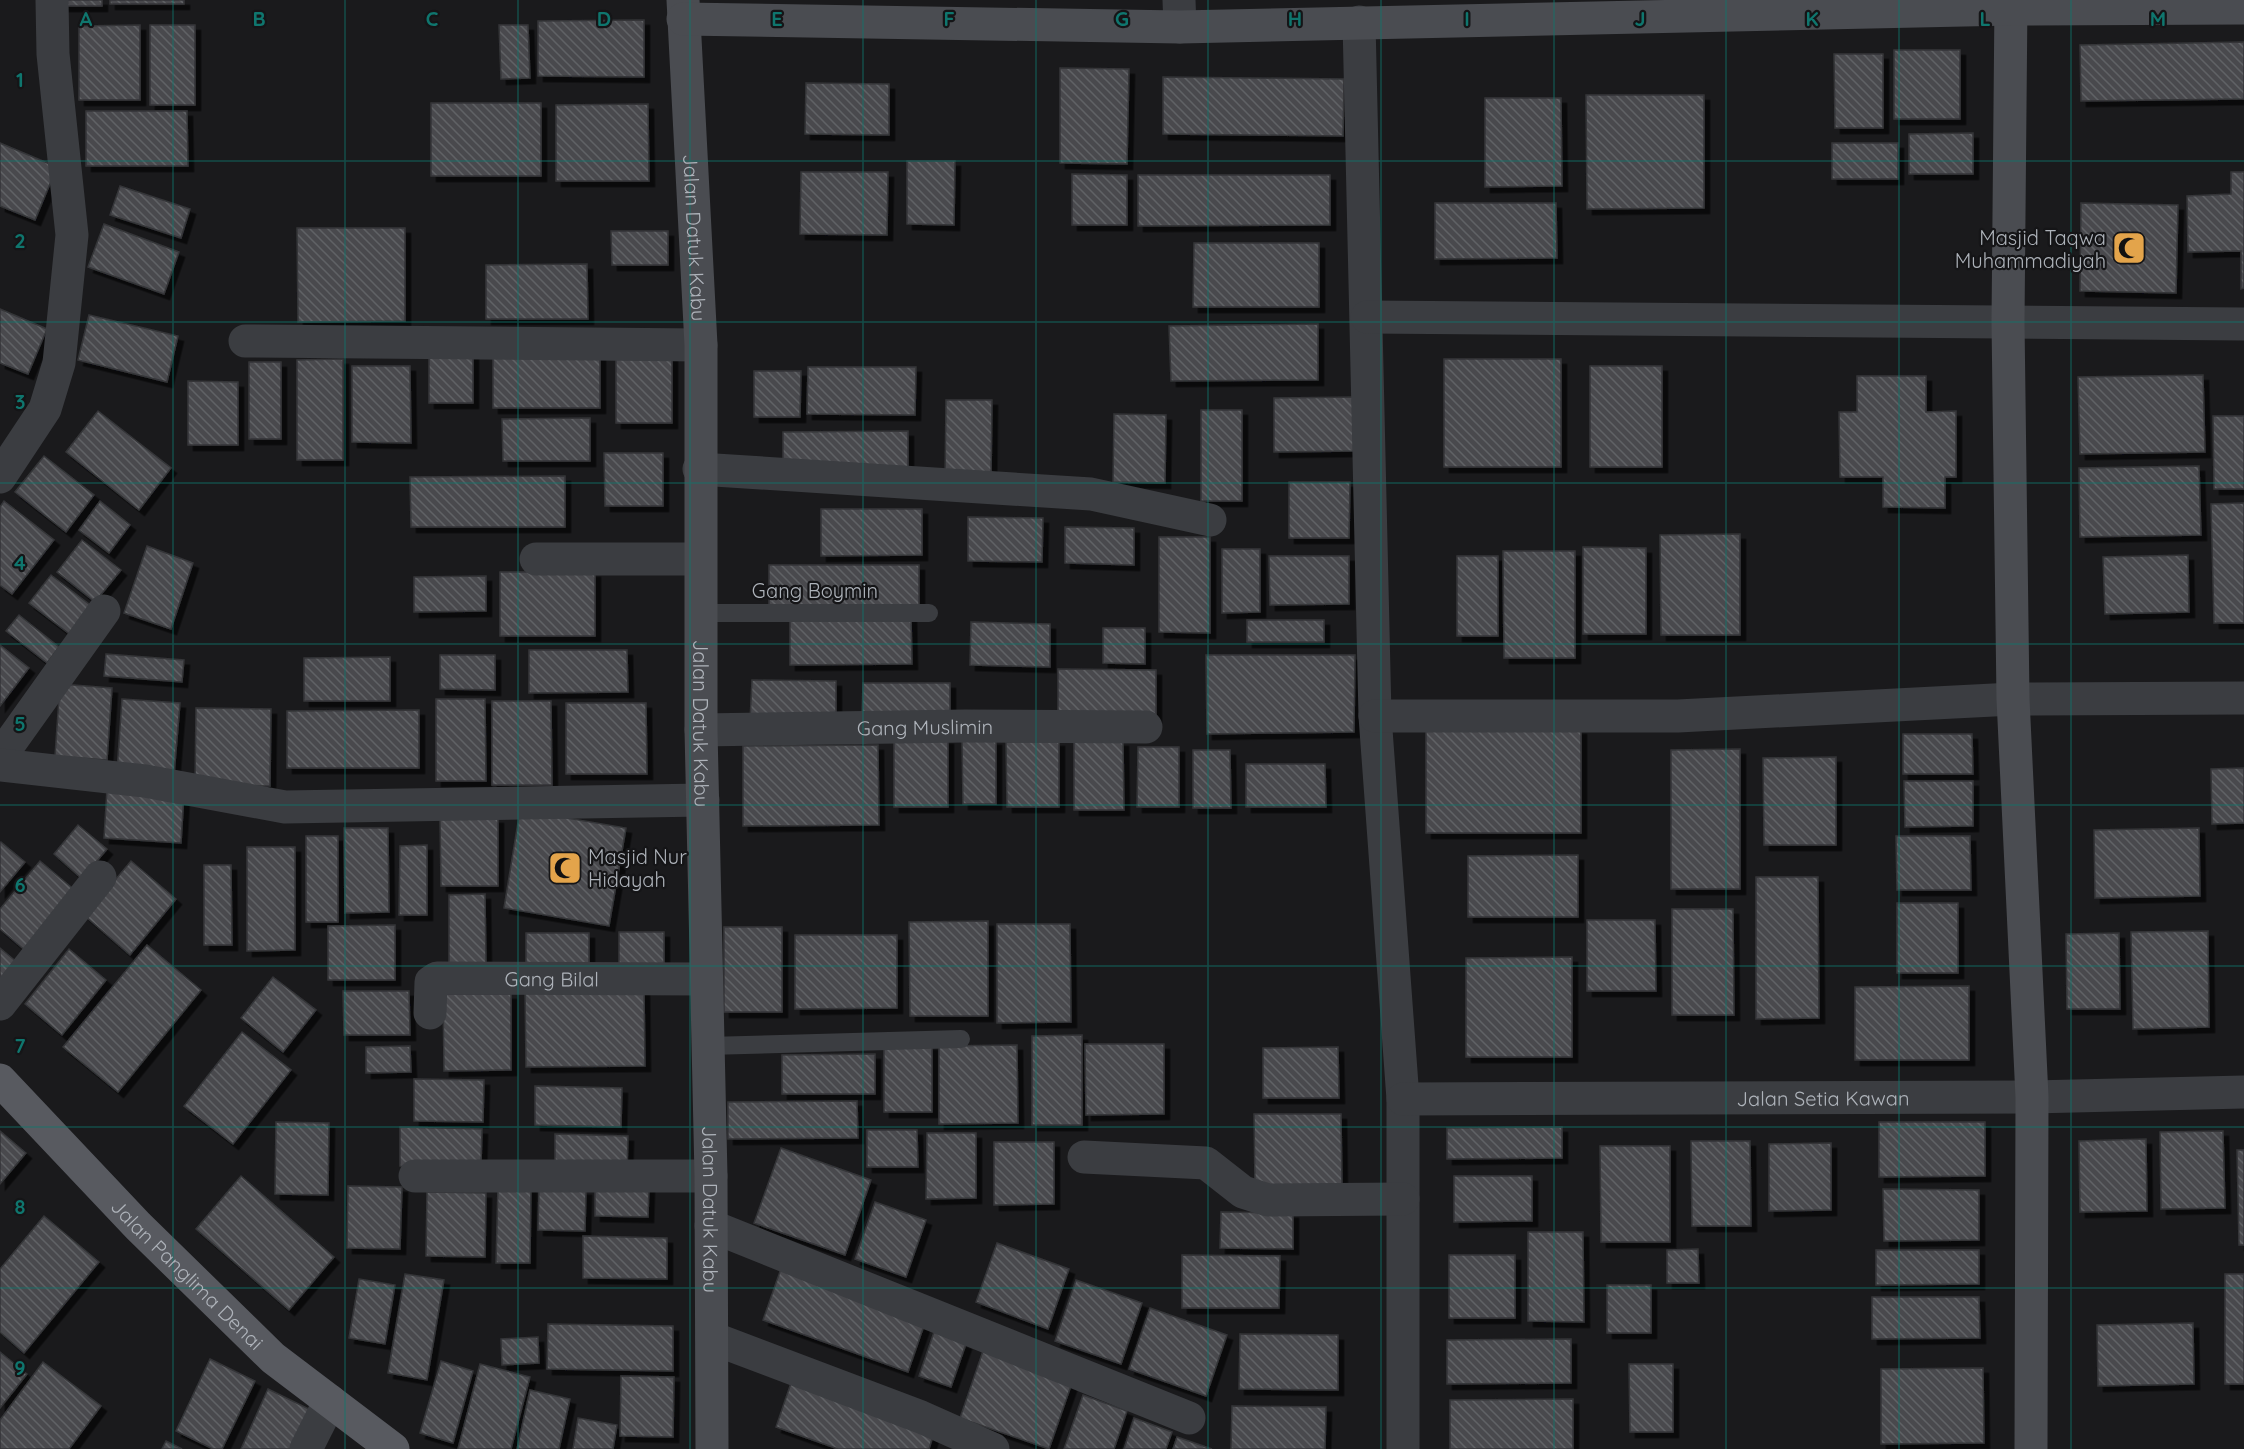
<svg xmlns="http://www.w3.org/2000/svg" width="2244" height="1449" font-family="Quicksand,sans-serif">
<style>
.building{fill:url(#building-back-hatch);stroke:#343538;stroke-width:1.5;filter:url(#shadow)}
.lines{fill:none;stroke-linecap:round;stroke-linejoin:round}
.lane{stroke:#3b3d41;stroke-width:18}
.street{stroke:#3b3d41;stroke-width:33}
.secondary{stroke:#4a4c51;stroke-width:33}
.primary{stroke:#585a60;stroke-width:33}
.grid{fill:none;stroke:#0f766e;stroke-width:1.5;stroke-opacity:0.55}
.labels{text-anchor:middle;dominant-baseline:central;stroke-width:4.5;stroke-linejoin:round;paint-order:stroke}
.poi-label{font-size:20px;fill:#aeb3ba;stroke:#151517;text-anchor:end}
.street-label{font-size:20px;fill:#aeb3ba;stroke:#151517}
.grid-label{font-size:20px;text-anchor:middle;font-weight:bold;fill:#0f766e;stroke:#151517;stroke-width:4.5;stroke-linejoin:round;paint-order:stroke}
</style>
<defs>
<pattern id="building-back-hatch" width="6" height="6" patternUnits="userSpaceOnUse" patternTransform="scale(1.5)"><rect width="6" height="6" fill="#494a4e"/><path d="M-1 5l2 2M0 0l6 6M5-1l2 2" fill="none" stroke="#616265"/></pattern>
<filter id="shadow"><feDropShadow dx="5.5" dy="5.5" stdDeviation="0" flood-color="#0009"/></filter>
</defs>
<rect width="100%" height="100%" fill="#1a1a1c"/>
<g class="building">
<rect x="63" y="0" width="39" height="6"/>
<rect x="110" y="0" width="74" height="4"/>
<polygon points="644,20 644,77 538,76 538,21"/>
<polygon points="140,25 140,100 79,100 79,26"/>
<rect x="150" y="25" width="45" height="80"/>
<polygon points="499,25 528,25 530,78 501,79"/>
<polygon points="2244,42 2244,99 2081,101 2080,45"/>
<rect x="1894" y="50" width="66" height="69"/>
<polygon points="1834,54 1883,54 1883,128 1835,128"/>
<polygon points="1060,68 1129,69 1127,164 1060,163"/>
<polygon points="1163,77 1344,79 1343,136 1163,134"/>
<polygon points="806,83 889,84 889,135 805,134"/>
<polygon points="1586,95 1704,95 1704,208 1587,209"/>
<polygon points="1485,98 1561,98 1562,186 1485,187"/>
<rect x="431" y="103" width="110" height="73"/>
<polygon points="648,104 649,181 556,181 556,105"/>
<polygon points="86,111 187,111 188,166 86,166"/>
<polygon points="1973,133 1973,174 1909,174 1909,134"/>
<polygon points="0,143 57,167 35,220 0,206"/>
<rect x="1832" y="143" width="66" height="36"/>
<polygon points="907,161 955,161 954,225 907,224"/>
<polygon points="801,172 888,172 887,235 800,234"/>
<polygon points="2231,172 2244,172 2244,288 2241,289 2241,251 2188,252 2187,196 2231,194"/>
<polygon points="1072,174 1127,175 1127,225 1072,225"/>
<polygon points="1138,175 1330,175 1330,225 1138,226"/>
<polygon points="120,186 190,209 181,238 110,215"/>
<polygon points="1435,203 1556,203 1557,258 1435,259"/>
<polygon points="2081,203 2178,205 2176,293 2080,291"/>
<polygon points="104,224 179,252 164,294 88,267"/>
<polygon points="297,228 405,228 405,321 298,322"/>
<polygon points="611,231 668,231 668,265 612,265"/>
<polygon points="1194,243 1319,243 1319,307 1193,307"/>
<polygon points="587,264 588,319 486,319 486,265"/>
<polygon points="0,309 47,329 28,374 0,363"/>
<polygon points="89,315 178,336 167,382 78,360"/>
<polygon points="1318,324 1318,380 1171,381 1169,326"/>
<polygon points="473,345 473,403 429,403 429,346"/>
<rect x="616" y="353" width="56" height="70"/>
<polygon points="600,354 600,408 493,408 493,355"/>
<polygon points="343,359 343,460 297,460 297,360"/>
<rect x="1444" y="359" width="117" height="108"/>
<rect x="249" y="362" width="32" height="77"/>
<polygon points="352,366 410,366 411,443 352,442"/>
<rect x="1590" y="366" width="72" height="101"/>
<polygon points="808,367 916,367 915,415 807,414"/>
<polygon points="754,371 801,371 800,417 754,417"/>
<polygon points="2203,375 2205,452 2080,454 2078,377"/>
<polygon points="1857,376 1926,376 1926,412 1956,411 1956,477 1945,477 1945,508 1883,507 1883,477 1840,477 1839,412 1857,412"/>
<polygon points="188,381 238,382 238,445 188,445"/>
<polygon points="1358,397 1358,451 1274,452 1274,398"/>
<polygon points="946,400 992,400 991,481 945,481"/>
<rect x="1201" y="410" width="41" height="91"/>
<polygon points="98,411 171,468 139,510 66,452"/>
<polygon points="1114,414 1166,415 1165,483 1113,482"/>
<polygon points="2213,416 2244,416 2244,489 2214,489"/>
<polygon points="590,418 590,461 503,461 502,419"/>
<polygon points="908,431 908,468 783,468 783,432"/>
<polygon points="604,453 663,453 663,506 605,506"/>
<polygon points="44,456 94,495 66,532 15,492"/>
<polygon points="2199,466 2201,535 2080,537 2079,468"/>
<polygon points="565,476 565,527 411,527 410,477"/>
<polygon points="1289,482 1350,482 1349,538 1289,538"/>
<polygon points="4,501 54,540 12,594 0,585 0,507"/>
<polygon points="100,501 130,525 109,553 79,530"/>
<polygon points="2244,503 2244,623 2214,623 2211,504"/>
<polygon points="821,509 922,509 922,555 821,556"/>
<polygon points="968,517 1043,518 1042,562 968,561"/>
<polygon points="1065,527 1134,528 1134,565 1065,563"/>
<polygon points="1740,534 1740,635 1661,635 1660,535"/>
<polygon points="1159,537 1210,537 1210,633 1159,632"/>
<polygon points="82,540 121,570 95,602 57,572"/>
<polygon points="147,546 193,563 171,629 124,613"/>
<polygon points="1583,547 1646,548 1646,634 1583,634"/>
<polygon points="1222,549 1260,549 1260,612 1222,613"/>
<polygon points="1503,551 1575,551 1575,658 1504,658"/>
<polygon points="2188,555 2189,612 2105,614 2103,557"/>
<polygon points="1269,556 1349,556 1349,604 1270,605"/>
<rect x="1457" y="556" width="41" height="80"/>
<rect x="769" y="565" width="150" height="44"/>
<rect x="500" y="572" width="95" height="64"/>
<polygon points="51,575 98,611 76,639 29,603"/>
<polygon points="486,576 486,611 414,612 414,577"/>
<polygon points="19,615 59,647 47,663 6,631"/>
<polygon points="790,616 911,616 912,664 790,665"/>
<rect x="1247" y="620" width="77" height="22"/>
<polygon points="971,622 1050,624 1050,667 970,665"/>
<polygon points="1103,628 1145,628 1145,664 1103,663"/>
<polygon points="0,645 29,668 0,706"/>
<polygon points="529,650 627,650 628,692 529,693"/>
<polygon points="106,654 184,660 182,682 104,676"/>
<polygon points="440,655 495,655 495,690 440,689"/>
<polygon points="1206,655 1355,655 1354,732 1207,734"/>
<polygon points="390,657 390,701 304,701 304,658"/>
<polygon points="1058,669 1156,670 1156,717 1058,716"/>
<polygon points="752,680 836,681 836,721 750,721"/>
<polygon points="863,683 950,683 950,713 862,714"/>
<polygon points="60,684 112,688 107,760 55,756"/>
<polygon points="122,699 180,703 174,775 117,771"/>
<polygon points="436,699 485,699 486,781 436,781"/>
<polygon points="492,701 551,701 552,785 492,785"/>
<polygon points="566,703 646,703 647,774 566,774"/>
<polygon points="196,708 271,709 270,786 195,785"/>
<polygon points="419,710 419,768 287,768 287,711"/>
<polygon points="1581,729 1581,833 1426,833 1426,730"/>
<polygon points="1903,734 1972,734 1973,774 1903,774"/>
<rect x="894" y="739" width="54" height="68"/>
<polygon points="962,740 996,740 996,804 963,804"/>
<polygon points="1059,741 1059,807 1007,807 1006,742"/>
<polygon points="1074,741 1123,741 1124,810 1074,810"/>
<polygon points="878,745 879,825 743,826 743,746"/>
<polygon points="1138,747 1179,747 1179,807 1137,807"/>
<polygon points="1740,749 1740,889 1671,889 1671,750"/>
<polygon points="1193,750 1230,750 1231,808 1193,808"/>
<polygon points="1836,757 1836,845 1764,845 1763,758"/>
<polygon points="1246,764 1325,764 1326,807 1246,807"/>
<polygon points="2244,768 2244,823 2212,824 2211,769"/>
<polygon points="1904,781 1973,781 1973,826 1905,827"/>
<polygon points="107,789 184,794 181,843 104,838"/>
<polygon points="520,810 626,828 609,926 504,908"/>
<polygon points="440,818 498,818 498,886 441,886"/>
<polygon points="78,825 107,849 82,879 54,854"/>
<polygon points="344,828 388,828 389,912 345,913"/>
<polygon points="2199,828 2200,896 2095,898 2094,830"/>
<rect x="306" y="836" width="32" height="86"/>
<polygon points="1896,836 1970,836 1971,890 1897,890"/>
<polygon points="1,842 25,862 0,892 0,843"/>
<polygon points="427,845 427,915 399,915 400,846"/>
<polygon points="247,847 295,847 295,950 247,951"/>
<polygon points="1578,855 1578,917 1468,917 1468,856"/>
<polygon points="40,861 77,892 27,952 0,929 0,909"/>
<polygon points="131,861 176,899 130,955 85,916"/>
<polygon points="204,865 231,865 232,945 204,945"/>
<polygon points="1756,877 1818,877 1819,1018 1756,1019"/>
<polygon points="485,894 486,965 449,965 449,895"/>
<rect x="1897" y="903" width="61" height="70"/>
<polygon points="1672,909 1733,909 1734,1015 1672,1015"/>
<polygon points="1587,920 1655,920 1656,991 1587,991"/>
<polygon points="988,921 988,1016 910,1016 909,922"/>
<polygon points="997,924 1070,924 1071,1022 997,1023"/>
<polygon points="395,925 395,980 328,980 328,926"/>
<rect x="724" y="927" width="58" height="85"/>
<polygon points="2208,931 2209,1027 2133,1029 2131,932"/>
<polygon points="619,932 664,932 664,966 619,967"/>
<polygon points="526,933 589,933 589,967 526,968"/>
<polygon points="2119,933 2120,1009 2067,1009 2066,934"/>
<polygon points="795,935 897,935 897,1008 795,1009"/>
<polygon points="147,945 201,990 118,1092 63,1047"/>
<polygon points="0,948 25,969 0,998"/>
<polygon points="69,949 106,980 62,1035 25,1004"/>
<polygon points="1572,957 1572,1057 1466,1057 1466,958"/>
<polygon points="273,977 316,1010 283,1052 241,1018"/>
<polygon points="1969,986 1969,1060 1855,1060 1855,987"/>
<polygon points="525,987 644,987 645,1066 526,1067"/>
<polygon points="343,991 409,991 410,1035 344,1035"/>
<polygon points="443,994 511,994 511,1070 444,1071"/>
<polygon points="242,1032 291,1070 233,1144 184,1106"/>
<polygon points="1082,1035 1082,1125 1032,1125 1032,1036"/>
<polygon points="1085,1044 1164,1044 1164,1114 1086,1115"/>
<rect x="884" y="1045" width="48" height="67"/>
<polygon points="1017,1045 1018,1123 939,1124 939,1046"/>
<polygon points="410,1046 411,1072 366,1073 366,1047"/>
<polygon points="1338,1047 1339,1098 1263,1098 1263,1048"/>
<polygon points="875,1054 875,1094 782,1094 782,1055"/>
<polygon points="414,1079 484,1080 483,1122 414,1121"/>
<polygon points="535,1086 622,1088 621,1127 535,1125"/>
<polygon points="857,1101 858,1138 728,1139 728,1102"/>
<polygon points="1254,1114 1341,1114 1342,1187 1255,1187"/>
<polygon points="276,1122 329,1123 328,1195 275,1194"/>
<polygon points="1879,1122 1985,1122 1985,1176 1879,1177"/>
<polygon points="400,1127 482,1129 481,1167 400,1166"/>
<polygon points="1562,1127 1562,1158 1447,1159 1447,1128"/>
<polygon points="867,1130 917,1130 918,1167 867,1167"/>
<polygon points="0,1131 26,1153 0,1184"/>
<polygon points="2223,1131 2225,1208 2161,1209 2160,1132"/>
<polygon points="927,1133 976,1133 976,1198 926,1199"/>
<polygon points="555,1134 628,1136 627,1172 555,1171"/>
<polygon points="2146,1139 2147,1211 2080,1212 2079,1141"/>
<polygon points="1691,1141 1750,1141 1751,1226 1692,1226"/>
<polygon points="994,1142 1054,1142 1054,1204 994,1205"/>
<polygon points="1831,1143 1831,1210 1769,1211 1769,1144"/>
<polygon points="1600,1146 1670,1146 1670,1242 1601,1242"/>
<polygon points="781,1148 871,1180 845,1255 754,1223"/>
<polygon points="2237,1150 2244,1150 2244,1245 2239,1245"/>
<polygon points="241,1176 334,1257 289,1310 196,1229"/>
<polygon points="1454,1176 1532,1176 1532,1221 1454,1222"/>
<polygon points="595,1184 649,1185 648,1217 595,1216"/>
<polygon points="498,1185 531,1185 530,1263 496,1263"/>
<polygon points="348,1186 402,1187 400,1249 347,1248"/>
<polygon points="539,1189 586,1190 585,1231 538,1230"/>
<polygon points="1883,1189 1979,1190 1979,1240 1884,1241"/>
<polygon points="427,1192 486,1193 485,1257 426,1256"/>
<polygon points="875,1202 926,1220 906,1277 855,1259"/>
<polygon points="1221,1212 1293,1213 1293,1249 1220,1248"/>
<polygon points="44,1216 99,1262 24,1353 0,1332 0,1269"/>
<polygon points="1528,1232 1583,1232 1584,1322 1528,1321"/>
<polygon points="583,1236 667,1238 667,1279 583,1278"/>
<polygon points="997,1243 1069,1269 1048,1329 976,1302"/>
<polygon points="1698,1249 1699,1283 1667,1283 1667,1250"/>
<polygon points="1876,1250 1979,1250 1979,1284 1876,1285"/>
<polygon points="1182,1255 1280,1256 1279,1308 1182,1308"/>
<rect x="1449" y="1255" width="66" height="63"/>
<polygon points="783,1263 928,1314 908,1372 763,1320"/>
<polygon points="405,1274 444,1280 427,1380 388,1373"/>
<rect x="2225" y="1274" width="19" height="110"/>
<polygon points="359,1279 395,1285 385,1344 349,1338"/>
<polygon points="1076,1280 1142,1303 1121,1364 1055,1341"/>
<rect x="1607" y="1285" width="44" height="48"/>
<polygon points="1872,1297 1979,1297 1980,1338 1872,1339"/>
<polygon points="1150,1308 1227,1335 1206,1396 1129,1369"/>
<polygon points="2193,1323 2194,1384 2098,1386 2097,1325"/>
<polygon points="548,1324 673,1326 673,1371 547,1369"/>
<polygon points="934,1332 966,1344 951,1387 919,1376"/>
<polygon points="1240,1334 1338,1335 1338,1390 1239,1389"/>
<polygon points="538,1337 539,1363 502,1365 501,1339"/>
<polygon points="1571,1339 1571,1383 1447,1384 1447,1340"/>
<polygon points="983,1351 1072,1383 1049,1449 960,1418"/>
<polygon points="0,1352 27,1374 0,1408"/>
<polygon points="210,1359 255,1381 222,1449 213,1449 176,1431"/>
<polygon points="441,1361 473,1371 453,1443 420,1433"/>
<polygon points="43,1362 101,1406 69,1449 0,1449 0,1420"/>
<polygon points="480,1364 530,1377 511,1449 458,1449"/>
<polygon points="1629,1364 1673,1364 1673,1432 1630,1432"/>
<polygon points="1983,1368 1984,1443 1881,1444 1881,1369"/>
<polygon points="621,1376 674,1377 673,1437 620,1436"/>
<polygon points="791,1383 934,1433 929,1449 838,1449 776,1427"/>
<polygon points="268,1389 313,1411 295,1449 241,1449"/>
<polygon points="530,1390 570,1399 559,1449 517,1449"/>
<polygon points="1083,1395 1127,1411 1114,1449 1064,1449"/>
<polygon points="1573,1399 1573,1449 1450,1449 1450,1400"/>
<polygon points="1232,1406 1326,1407 1325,1449 1231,1449"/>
<polygon points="578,1418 617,1425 613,1449 573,1449"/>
<polygon points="1134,1418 1172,1432 1166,1449 1124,1449"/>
<polygon points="1177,1437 1212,1449 1173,1449"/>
<polygon points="166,1441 182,1449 162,1449"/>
</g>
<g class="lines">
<g class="lane">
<polyline points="701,613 929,613"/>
<polyline points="707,1046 961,1039"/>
</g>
<g class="street">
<polyline points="1179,0 1180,27"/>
<polyline points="1359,22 1375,716 1403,1099 1403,1449"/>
<polyline points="1367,317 2244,324"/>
<polyline points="245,341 701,345"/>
<polyline points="699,469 1091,494 1210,520"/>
<polyline points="0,477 45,409 59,363 72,235 53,54 52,0"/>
<polyline points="536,559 700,559"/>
<polyline points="1375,716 1678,716 2013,699 2244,698"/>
<path id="s1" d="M701,730L965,726L1146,727"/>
<polyline points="0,757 104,611"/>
<polyline points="0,765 145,781 285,807 703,800"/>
<polyline points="0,1004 100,877"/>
<path id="s2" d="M430,1013L431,982L437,978L705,979"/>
<path id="s3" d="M1403,1099L2032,1097L2244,1092"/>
<polyline points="1084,1157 1206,1163 1243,1192 1268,1200 1403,1199"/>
<polyline points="415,1176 711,1176"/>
<polyline points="711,1226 1189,1418"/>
<polyline points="712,1338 921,1417 993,1449"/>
<polyline points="306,1449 330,1401"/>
</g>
<g class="secondary">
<path id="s4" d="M683,0L701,345V730L711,1176L712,1449"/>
<polyline points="2011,0 2008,322 2013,699 2032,1097 2031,1449"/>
<polyline points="683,19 1180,27 2011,9 2244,8"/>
</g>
<path class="primary" id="s5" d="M0,1080L138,1226L273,1358L393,1449"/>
</g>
<path class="grid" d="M173,0V1449M345,0V1449M518,0V1449M690,0V1449M863,0V1449M1036,0V1449M1208,0V1449M1381,0V1449M1554,0V1449M1726,0V1449M1899,0V1449M2071,0V1449M0,161H2244M0,322H2244M0,483H2244M0,644H2244M0,805H2244M0,966H2244M0,1127H2244M0,1288H2244"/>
<defs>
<g id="mosque-square" transform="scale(1.725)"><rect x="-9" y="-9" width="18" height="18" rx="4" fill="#e3a44b" stroke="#151517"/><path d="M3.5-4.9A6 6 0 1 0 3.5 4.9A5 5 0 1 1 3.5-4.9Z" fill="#111"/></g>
</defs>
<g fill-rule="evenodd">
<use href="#mosque-square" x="2129" y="248"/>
<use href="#mosque-square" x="565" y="868"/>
</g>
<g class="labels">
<g class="poi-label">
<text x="2106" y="237">Masjid Taqwa<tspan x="2106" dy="23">Muhammadiyah</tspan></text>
<text x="588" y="856" text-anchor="start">Masjid Nur<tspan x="588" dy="23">Hidayah</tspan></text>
</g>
<g class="street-label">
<text stroke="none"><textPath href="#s4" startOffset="238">Jalan Datuk Kabu</textPath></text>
<text x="815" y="590">Gang Boymin</text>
<text stroke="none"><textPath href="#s4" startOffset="724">Jalan Datuk Kabu</textPath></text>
<text stroke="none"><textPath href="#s1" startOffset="224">Gang Muslimin</textPath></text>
<text stroke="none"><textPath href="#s2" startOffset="153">Gang Bilal</textPath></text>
<text stroke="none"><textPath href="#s3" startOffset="420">Jalan Setia Kawan</textPath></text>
<text stroke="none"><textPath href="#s4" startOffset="1210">Jalan Datuk Kabu</textPath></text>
<text stroke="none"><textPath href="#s5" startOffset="270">Jalan Panglima Denai</textPath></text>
</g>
</g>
<g class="grid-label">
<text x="86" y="26">A</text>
<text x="259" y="26">B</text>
<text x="432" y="26">C</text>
<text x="604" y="26">D</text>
<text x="777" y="26">E</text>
<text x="949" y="26">F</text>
<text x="1122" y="26">G</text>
<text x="1295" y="26">H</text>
<text x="1467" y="26">I</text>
<text x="1640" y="26">J</text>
<text x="1812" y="26">K</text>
<text x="1985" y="26">L</text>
<text x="2158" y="26">M</text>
<text x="20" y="87">1</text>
<text x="20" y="248">2</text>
<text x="20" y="409">3</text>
<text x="20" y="570">4</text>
<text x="20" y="731">5</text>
<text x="20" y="892">6</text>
<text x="20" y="1053">7</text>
<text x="20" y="1214">8</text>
<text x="20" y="1375">9</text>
</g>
</svg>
